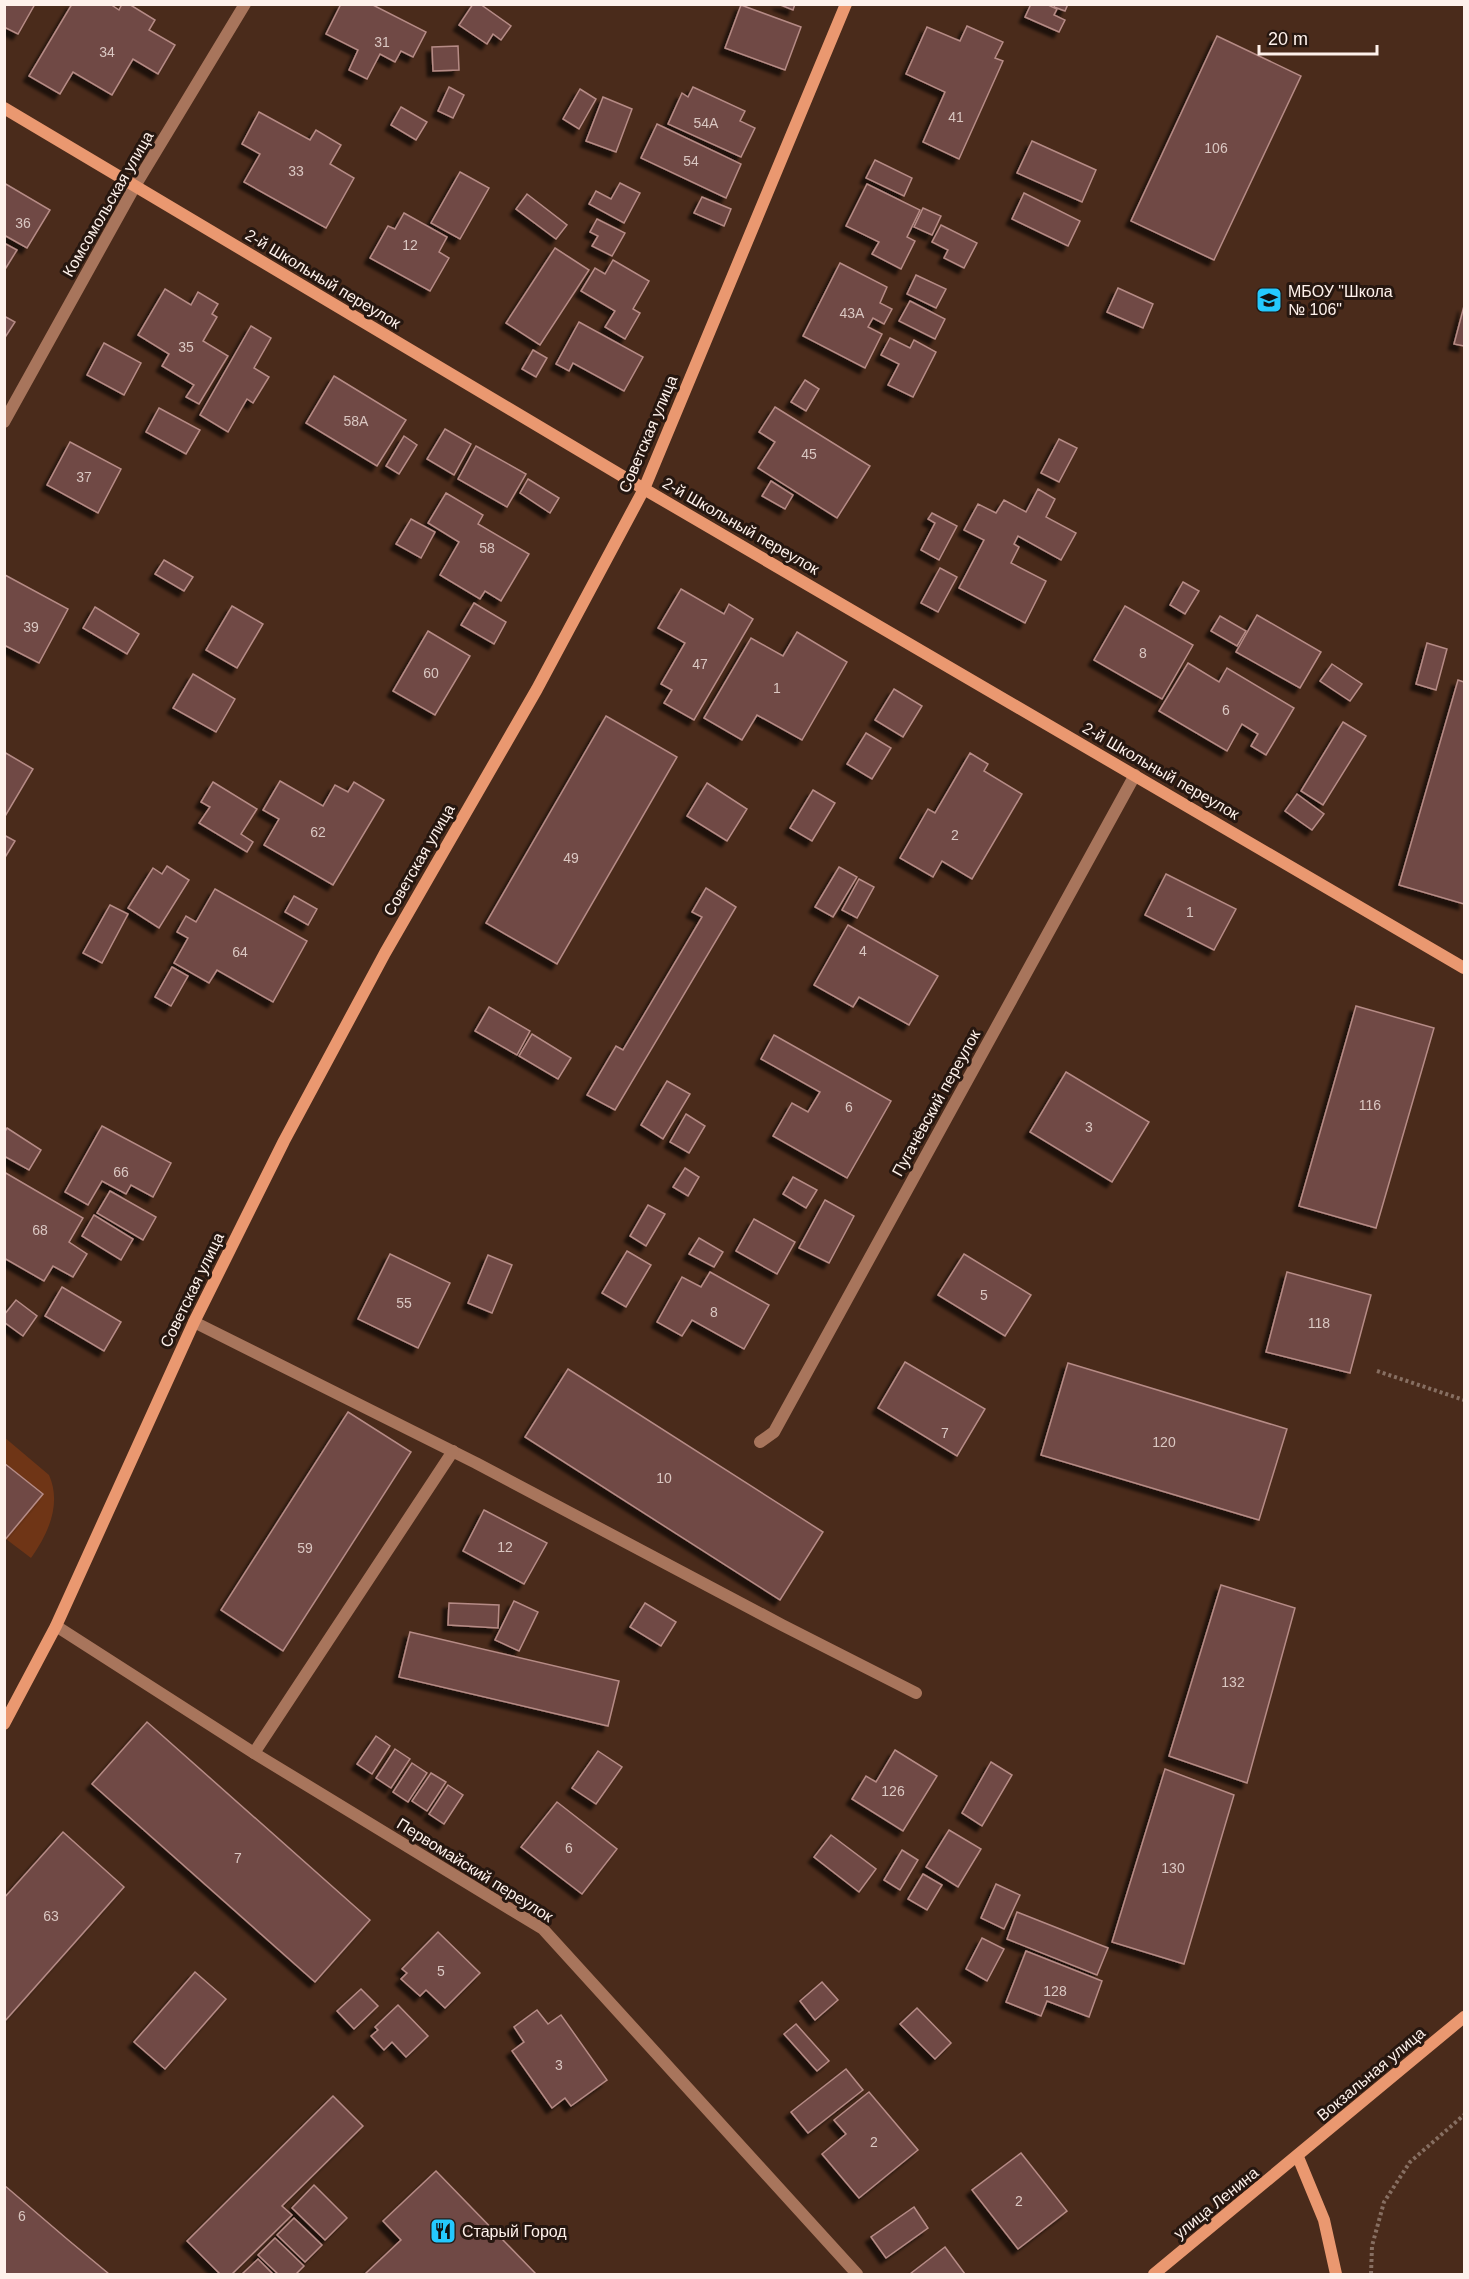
<svg xmlns="http://www.w3.org/2000/svg" width="1469" height="2279" font-family="Helvetica,sans-serif">
<style>
.green{fill:#6f3516}
.building{fill:#704a45;stroke:#b68b86;stroke-width:1.5;filter:url(#shadow)}
.lines{fill:none;stroke-linecap:round;stroke-linejoin:round}
.path{stroke:#876f62;stroke-width:4;stroke-dasharray:3 3;stroke-linecap:butt}
.lane{stroke:#a8755c;stroke-width:12}
.street{stroke:#a8755c;stroke-width:12}
.secondary{stroke:#ea9870;stroke-width:12}
.labels{text-anchor:middle;dominant-baseline:central;stroke-width:6;stroke-linejoin:round;paint-order:stroke}
.number-label{font-size:14px;fill:#dac7c2}
.street-label{font-size:16px;fill:#fef1eb;stroke:#261710}
.poi-label{font-size:16px;fill:#fef1eb;stroke:#261710;text-anchor:start}
</style>
<defs>
<filter id="shadow"><feDropShadow dx="-5.5" dy="5.5" stdDeviation="1.5" flood-color="#0009"/></filter>
</defs>
<rect width="100%" height="100%" fill="#4a2b1b"/>
<path class="green" d="M4,1437L49,1475C62,1504 48,1534 31,1558L6,1539L43,1494L5,1463Z"/>
<g class="building">
<polygon points="4,4 35,4 18,34 4,27"/>
<polygon points="72,4 110,4 119,10 122,4 129,4 155,20 149,30 175,45 158,74 133,59 112,95 73,72 60,94 29,76"/>
<polygon points="341,4 371,4 426,32 413,57 401,51 395,62 380,54 367,79 349,70 358,50 326,34"/>
<polygon points="473,4 480,4 511,26 501,40 493,34 487,44 459,25"/>
<polygon points="778,4 795,4 793,10"/>
<polygon points="1031,4 1046,4 1057,9 1054,15 1065,20 1059,32 1025,17"/>
<polygon points="1055,4 1068,4 1065,11 1054,7"/>
<polygon points="741,5 801,27 785,70 725,48"/>
<polygon points="967,26 1003,42 995,58 1003,61 959,159 923,142 945,92 906,74 927,27 960,41"/>
<polygon points="1217,36 1301,76 1214,260 1131,221"/>
<polygon points="458,46 459,70 433,71 432,47"/>
<polygon points="449,87 464,95 453,118 438,111"/>
<polygon points="693,87 745,111 740,121 755,128 741,157 668,124 682,93 688,97"/>
<polygon points="580,89 596,99 579,129 563,119"/>
<polygon points="603,97 632,109 616,152 586,141"/>
<polygon points="401,107 427,122 416,140 391,125"/>
<polygon points="259,112 310,140 316,130 341,145 330,164 354,178 326,228 244,182 260,154 242,144"/>
<polygon points="657,124 741,164 726,198 641,158"/>
<polygon points="1032,141 1096,170 1082,202 1017,173"/>
<polygon points="875,160 912,178 904,196 866,178"/>
<polygon points="460,172 489,188 460,239 431,223"/>
<polygon points="4,183 50,210 27,248 4,235"/>
<polygon points="620,183 640,193 624,223 589,204 596,191 611,199"/>
<polygon points="867,184 920,210 907,237 915,241 901,269 872,254 879,242 846,226"/>
<polygon points="1024,193 1080,221 1068,246 1012,219"/>
<polygon points="527,194 567,225 556,239 516,209"/>
<polygon points="702,197 731,209 724,226 694,213"/>
<polygon points="923,208 941,216 932,235 914,227"/>
<polygon points="404,213 447,237 439,252 449,258 430,291 370,258 388,226 395,229"/>
<polygon points="597,219 625,233 612,256 592,246 598,236 590,232"/>
<polygon points="941,225 977,243 964,268 944,258 948,250 932,242"/>
<polygon points="4,243 17,250 4,271"/>
<polygon points="555,248 589,270 540,345 506,323"/>
<polygon points="613,260 649,281 633,309 640,313 625,339 605,327 615,311 581,291 595,268 605,274"/>
<polygon points="840,263 887,287 880,303 892,309 884,324 873,318 868,327 882,334 865,368 803,336"/>
<polygon points="916,275 946,289 936,308 907,294"/>
<polygon points="1118,288 1153,304 1143,328 1107,312"/>
<polygon points="165,289 191,305 198,292 218,304 212,314 217,317 203,341 228,356 199,404 186,397 194,385 162,366 169,354 138,335"/>
<polygon points="910,301 945,319 935,339 899,321"/>
<polygon points="1464,306 1464,346 1454,344"/>
<polygon points="4,316 15,322 4,339"/>
<polygon points="579,322 643,357 624,391 573,363 569,371 556,364"/>
<polygon points="251,326 271,338 254,368 269,377 253,403 247,399 228,432 200,415"/>
<polygon points="890,338 910,348 914,340 936,352 913,397 888,385 899,364 881,355"/>
<polygon points="104,343 141,363 124,395 87,375"/>
<polygon points="533,350 547,358 536,377 522,369"/>
<polygon points="334,376 406,420 377,466 306,423"/>
<polygon points="805,380 819,389 806,411 791,402"/>
<polygon points="775,407 870,466 837,518 758,468 775,442 759,432"/>
<polygon points="159,408 200,430 186,454 146,432"/>
<polygon points="445,429 471,444 454,475 427,459"/>
<polygon points="404,436 417,445 399,474 386,466"/>
<polygon points="1059,439 1077,448 1059,482 1041,473"/>
<polygon points="70,442 121,469 98,513 47,485"/>
<polygon points="476,446 526,474 507,507 458,479"/>
<polygon points="528,479 559,498 550,513 520,493"/>
<polygon points="771,481 793,495 785,509 762,496"/>
<polygon points="1038,489 1055,499 1046,517 1076,533 1061,560 1018,536 1014,544 1019,547 1011,563 1046,581 1025,623 959,588 984,540 964,530 978,504 996,513 1004,500 1026,512"/>
<polygon points="446,493 483,515 478,524 529,554 501,601 485,591 480,599 440,575 459,542 428,523"/>
<polygon points="932,513 957,526 939,560 921,550 935,523 928,519"/>
<polygon points="411,519 435,532 421,558 396,544"/>
<polygon points="164,560 193,577 184,591 155,574"/>
<polygon points="940,568 957,577 938,612 921,603"/>
<polygon points="5,575 68,609 39,663 4,645"/>
<polygon points="1183,582 1199,591 1185,614 1170,605"/>
<polygon points="681,589 724,614 729,604 753,619 694,720 664,703 672,690 661,684 685,643 658,628"/>
<polygon points="474,603 506,622 494,644 461,625"/>
<polygon points="232,606 263,624 237,668 206,650"/>
<polygon points="1125,606 1193,645 1162,699 1094,660"/>
<polygon points="95,607 139,634 127,654 83,628"/>
<polygon points="1257,615 1321,652 1300,688 1236,652"/>
<polygon points="1220,616 1246,631 1237,646 1211,631"/>
<polygon points="428,631 470,656 435,715 393,691"/>
<polygon points="797,632 847,662 802,740 757,715 742,740 704,718 751,638 783,656"/>
<polygon points="1427,643 1447,649 1436,690 1416,684"/>
<polygon points="1188,663 1219,682 1227,668 1294,708 1266,755 1251,746 1258,734 1242,724 1227,751 1159,711"/>
<polygon points="1332,664 1362,684 1350,701 1320,681"/>
<polygon points="193,674 235,699 216,732 173,708"/>
<polygon points="1458,680 1464,682 1464,904 1399,885"/>
<polygon points="894,689 922,706 903,737 875,720"/>
<polygon points="606,716 677,757 557,964 486,923"/>
<polygon points="1343,722 1366,736 1323,805 1301,791"/>
<polygon points="866,733 891,748 872,779 847,764"/>
<polygon points="4,752 33,769 4,818"/>
<polygon points="970,753 988,764 984,771 1022,794 972,879 942,861 933,877 900,858 928,809 935,813"/>
<polygon points="280,781 323,806 335,785 348,792 354,782 384,800 333,885 264,845 279,819 263,810"/>
<polygon points="213,782 257,809 241,834 253,842 247,852 199,823 210,807 201,802"/>
<polygon points="707,783 747,809 727,841 687,816"/>
<polygon points="813,790 835,803 812,841 790,828"/>
<polygon points="1297,794 1324,814 1312,830 1285,811"/>
<polygon points="4,835 15,841 4,859"/>
<polygon points="167,866 189,880 159,928 128,908 153,868 162,874"/>
<polygon points="839,867 857,877 833,917 815,907"/>
<polygon points="1166,874 1236,909 1214,950 1145,915"/>
<polygon points="859,879 874,887 857,918 842,910"/>
<polygon points="706,888 736,907 615,1110 587,1095 616,1046 623,1050 702,917 692,912"/>
<polygon points="215,889 307,941 273,1002 217,970 209,983 174,963 188,938 177,932 186,916 196,922"/>
<polygon points="294,896 317,909 308,925 285,912"/>
<polygon points="110,905 128,914 102,963 83,953"/>
<polygon points="848,925 938,976 909,1025 859,997 853,1007 814,985"/>
<polygon points="172,967 188,976 171,1006 155,997"/>
<polygon points="1356,1006 1434,1028 1376,1228 1299,1206"/>
<polygon points="489,1007 530,1031 517,1055 475,1031"/>
<polygon points="532,1034 571,1058 558,1079 519,1056"/>
<polygon points="774,1035 891,1101 847,1178 773,1136 792,1103 808,1112 820,1092 761,1059"/>
<polygon points="1066,1072 1149,1122 1112,1182 1030,1132"/>
<polygon points="667,1081 690,1094 663,1139 641,1125"/>
<polygon points="686,1114 705,1126 689,1153 670,1142"/>
<polygon points="102,1126 171,1163 153,1197 131,1185 126,1194 102,1181 88,1205 65,1192"/>
<polygon points="7,1128 41,1150 29,1170 4,1156 4,1133"/>
<polygon points="685,1168 699,1177 688,1196 673,1187"/>
<polygon points="4,1172 83,1218 69,1242 87,1254 73,1277 53,1266 44,1281 4,1258"/>
<polygon points="793,1177 817,1190 806,1208 783,1194"/>
<polygon points="110,1191 156,1217 143,1240 97,1213"/>
<polygon points="825,1200 854,1216 829,1263 799,1248"/>
<polygon points="648,1205 665,1214 646,1246 630,1236"/>
<polygon points="94,1215 133,1239 121,1260 82,1236"/>
<polygon points="754,1219 795,1242 777,1274 736,1251"/>
<polygon points="699,1238 723,1252 714,1267 689,1254"/>
<polygon points="627,1251 651,1265 626,1307 602,1293"/>
<polygon points="390,1254 450,1283 418,1348 358,1319"/>
<polygon points="964,1254 1031,1295 1005,1336 938,1295"/>
<polygon points="488,1255 512,1265 492,1313 468,1303"/>
<polygon points="710,1272 769,1305 744,1349 692,1320 682,1336 657,1322 682,1277 701,1287"/>
<polygon points="1287,1272 1371,1295 1350,1373 1266,1352"/>
<polygon points="62,1287 121,1322 104,1351 45,1316"/>
<polygon points="16,1300 37,1316 23,1336 4,1322 4,1315"/>
<polygon points="905,1362 985,1409 957,1456 878,1408"/>
<polygon points="1068,1363 1287,1429 1259,1520 1041,1455"/>
<polygon points="568,1369 823,1532 780,1600 525,1437"/>
<polygon points="348,1412 411,1452 283,1651 221,1610"/>
<polygon points="4,1463 43,1494 4,1541"/>
<polygon points="484,1510 547,1543 524,1584 463,1551"/>
<polygon points="1221,1585 1295,1608 1247,1783 1169,1756"/>
<polygon points="514,1601 538,1612 519,1651 495,1640"/>
<polygon points="449,1603 499,1605 498,1628 448,1625"/>
<polygon points="645,1603 676,1622 661,1646 630,1627"/>
<polygon points="410,1632 619,1681 608,1726 399,1677"/>
<polygon points="147,1722 370,1920 315,1982 92,1784"/>
<polygon points="376,1736 390,1746 372,1774 357,1764"/>
<polygon points="395,1749 410,1759 391,1788 376,1778"/>
<polygon points="895,1750 937,1776 903,1831 852,1799 866,1776 876,1782"/>
<polygon points="598,1751 622,1767 596,1804 572,1788"/>
<polygon points="991,1762 1012,1775 982,1826 962,1813"/>
<polygon points="412,1763 427,1773 408,1802 393,1792"/>
<polygon points="1165,1769 1234,1795 1184,1964 1112,1942"/>
<polygon points="431,1773 446,1782 427,1811 412,1801"/>
<polygon points="448,1785 463,1795 444,1824 429,1814"/>
<polygon points="557,1802 617,1849 582,1894 521,1847"/>
<polygon points="949,1830 981,1849 958,1887 926,1867"/>
<polygon points="63,1832 124,1887 4,2022 4,1898"/>
<polygon points="831,1835 876,1869 859,1892 814,1857"/>
<polygon points="902,1850 918,1860 900,1890 884,1880"/>
<polygon points="923,1874 942,1885 927,1910 908,1899"/>
<polygon points="996,1884 1020,1895 1004,1929 981,1918"/>
<polygon points="1017,1912 1108,1948 1097,1975 1007,1939"/>
<polygon points="438,1932 480,1973 445,2008 426,1990 420,1996 401,1979 407,1973 402,1969"/>
<polygon points="982,1938 1004,1949 987,1981 966,1969"/>
<polygon points="1026,1951 1102,1981 1089,2017 1047,2001 1041,2016 1006,2002"/>
<polygon points="195,1972 226,1999 165,2069 134,2042"/>
<polygon points="822,1982 838,2000 815,2020 800,2001"/>
<polygon points="361,1989 378,2006 354,2029 337,2011"/>
<polygon points="398,2005 428,2036 406,2057 392,2042 384,2050 371,2036 378,2030 375,2027"/>
<polygon points="917,2008 951,2043 935,2059 900,2024"/>
<polygon points="537,2010 548,2024 561,2015 607,2080 571,2106 565,2098 552,2108 512,2051 524,2042 514,2027"/>
<polygon points="796,2024 829,2061 817,2071 784,2034"/>
<polygon points="846,2069 863,2090 808,2133 791,2112"/>
<polygon points="869,2092 918,2150 859,2198 822,2154 846,2134 834,2120"/>
<polygon points="333,2096 363,2126 282,2206 292,2215 232,2274 220,2274 187,2241"/>
<polygon points="1021,2153 1067,2211 1018,2249 972,2190"/>
<polygon points="436,2171 536,2274 365,2274 401,2240 383,2221"/>
<polygon points="4,2185 67,2239 109,2274 4,2274"/>
<polygon points="314,2185 347,2218 325,2240 292,2208"/>
<polygon points="914,2207 928,2228 886,2258 871,2237"/>
<polygon points="294,2218 322,2245 305,2262 277,2235"/>
<polygon points="275,2238 304,2266 296,2274 278,2274 258,2255"/>
<polygon points="945,2247 965,2274 910,2274"/>
<polygon points="258,2259 273,2274 242,2274"/>
</g>
<g class="lines">
<g class="path">
<polyline points="1377,1371 1464,1400"/>
<polyline points="1371,2274 1372,2246 1384,2202 1410,2162 1464,2115"/>
</g>
<g class="lane">
<polyline points="194,1322 476,1463 782,1625 916,1693"/>
<polyline points="254,1753 453,1451"/>
</g>
<g class="street">
<polyline points="4,422 135,186 245,4"/>
<polyline points="760,1442 774,1432 1135,775"/>
<polyline points="56,1626 254,1753 543,1929 857,2274"/>
</g>
<g class="secondary">
<polyline points="4,108 644,489 1464,968"/>
<polyline points="4,1724 56,1626 194,1322 284,1141 385,953 537,689 644,489 846,4"/>
<polyline points="1298,2157 1324,2220 1336,2274"/>
<polyline points="1154,2274 1464,2017"/>
</g>
</g>
<defs>
<g id="school-square" transform="scale(1.35)"><rect x="-9" y="-9" width="18" height="18" rx="4" fill="#24c9fe" stroke="#261710"/><path d="M0-5L7-2L0 1L-7-2ZM-4 1L0 2.5L4 1V4Q0 6-4 4Z" fill="#111"/></g>
<g id="restaurant-square" transform="scale(1.35)"><rect x="-9" y="-9" width="18" height="18" rx="4" fill="#24c9fe" stroke="#261710"/><path d="M-5-6h1v4h1v-4h1v4h1v-4h1v5L-1.5 .5V6h-2V.5L-5-1ZM5-6V6H3V1.5H1.5Q1.5-4 5-6Z" fill="#111"/></g>
</defs>
<g fill-rule="evenodd">
<use href="#school-square" x="1269" y="300"/>
<use href="#restaurant-square" x="443" y="2231"/>
</g>
<g class="labels">
<g class="number-label">
<text x="382" y="42">31</text>
<text x="107" y="52">34</text>
<text x="956" y="117">41</text>
<text x="706" y="123">54А</text>
<text x="1216" y="148">106</text>
<text x="691" y="161">54</text>
<text x="296" y="171">33</text>
<text x="23" y="223">36</text>
<text x="410" y="245">12</text>
<text x="852" y="313">43А</text>
<text x="186" y="347">35</text>
<text x="356" y="421">58А</text>
<text x="809" y="454">45</text>
<text x="84" y="477">37</text>
<text x="487" y="548">58</text>
<text x="31" y="627">39</text>
<text x="1143" y="653">8</text>
<text x="700" y="664">47</text>
<text x="431" y="673">60</text>
<text x="777" y="688">1</text>
<text x="1226" y="710">6</text>
<text x="318" y="832">62</text>
<text x="955" y="835">2</text>
<text x="571" y="858">49</text>
<text x="1190" y="912">1</text>
<text x="863" y="951">4</text>
<text x="240" y="952">64</text>
<text x="1370" y="1105">116</text>
<text x="849" y="1107">6</text>
<text x="1089" y="1127">3</text>
<text x="121" y="1172">66</text>
<text x="40" y="1230">68</text>
<text x="984" y="1295">5</text>
<text x="404" y="1303">55</text>
<text x="714" y="1312">8</text>
<text x="1319" y="1323">118</text>
<text x="945" y="1433">7</text>
<text x="1164" y="1442">120</text>
<text x="664" y="1478">10</text>
<text x="505" y="1547">12</text>
<text x="305" y="1548">59</text>
<text x="1233" y="1682">132</text>
<text x="893" y="1791">126</text>
<text x="569" y="1848">6</text>
<text x="238" y="1858">7</text>
<text x="1173" y="1868">130</text>
<text x="51" y="1916">63</text>
<text x="441" y="1971">5</text>
<text x="1055" y="1991">128</text>
<text x="559" y="2065">3</text>
<text x="874" y="2142">2</text>
<text x="1019" y="2201">2</text>
<text x="22" y="2216">6</text>
</g>
<g class="street-label">
<text transform="translate(108 204) rotate(-60)">Комсомольская улица</text>
<text transform="translate(323 279) rotate(31)">2-й Школьный переулок</text>
<text transform="translate(648 434) rotate(-67)">Советская улица</text>
<text transform="translate(741 526) rotate(30)">2-й Школьный переулок</text>
<text transform="translate(1161 771) rotate(30)">2-й Школьный переулок</text>
<text transform="translate(419 860) rotate(-60)">Советская улица</text>
<text transform="translate(936 1103) rotate(-61)">Пугачёвский переулок</text>
<text transform="translate(192 1290) rotate(-64)">Советская улица</text>
<text transform="translate(475 1870) rotate(32)">Первомайский переулок</text>
<text transform="translate(1371 2074) rotate(-40)">Вокзальная улица</text>
<text transform="translate(1216 2203) rotate(-39)">улица Ленина</text>
</g>
<g class="poi-label">
<text x="1288" y="291">МБОУ "Школа<tspan x="1288" dy="18">№ 106"</tspan></text>
<text x="462" y="2231">Старый Город</text>
</g>
</g>
<rect width="1469" height="2279" fill="none" stroke="#fef1eb" stroke-width="12"/>
<path d="M1259 45v9h118v-9" fill="none" stroke="#fef1eb" stroke-width="3"/>
<text x="1268" y="45" font-size="18" fill="#fef1eb" stroke="#261710" stroke-width="4.5" paint-order="stroke">20 m</text>
</svg>
